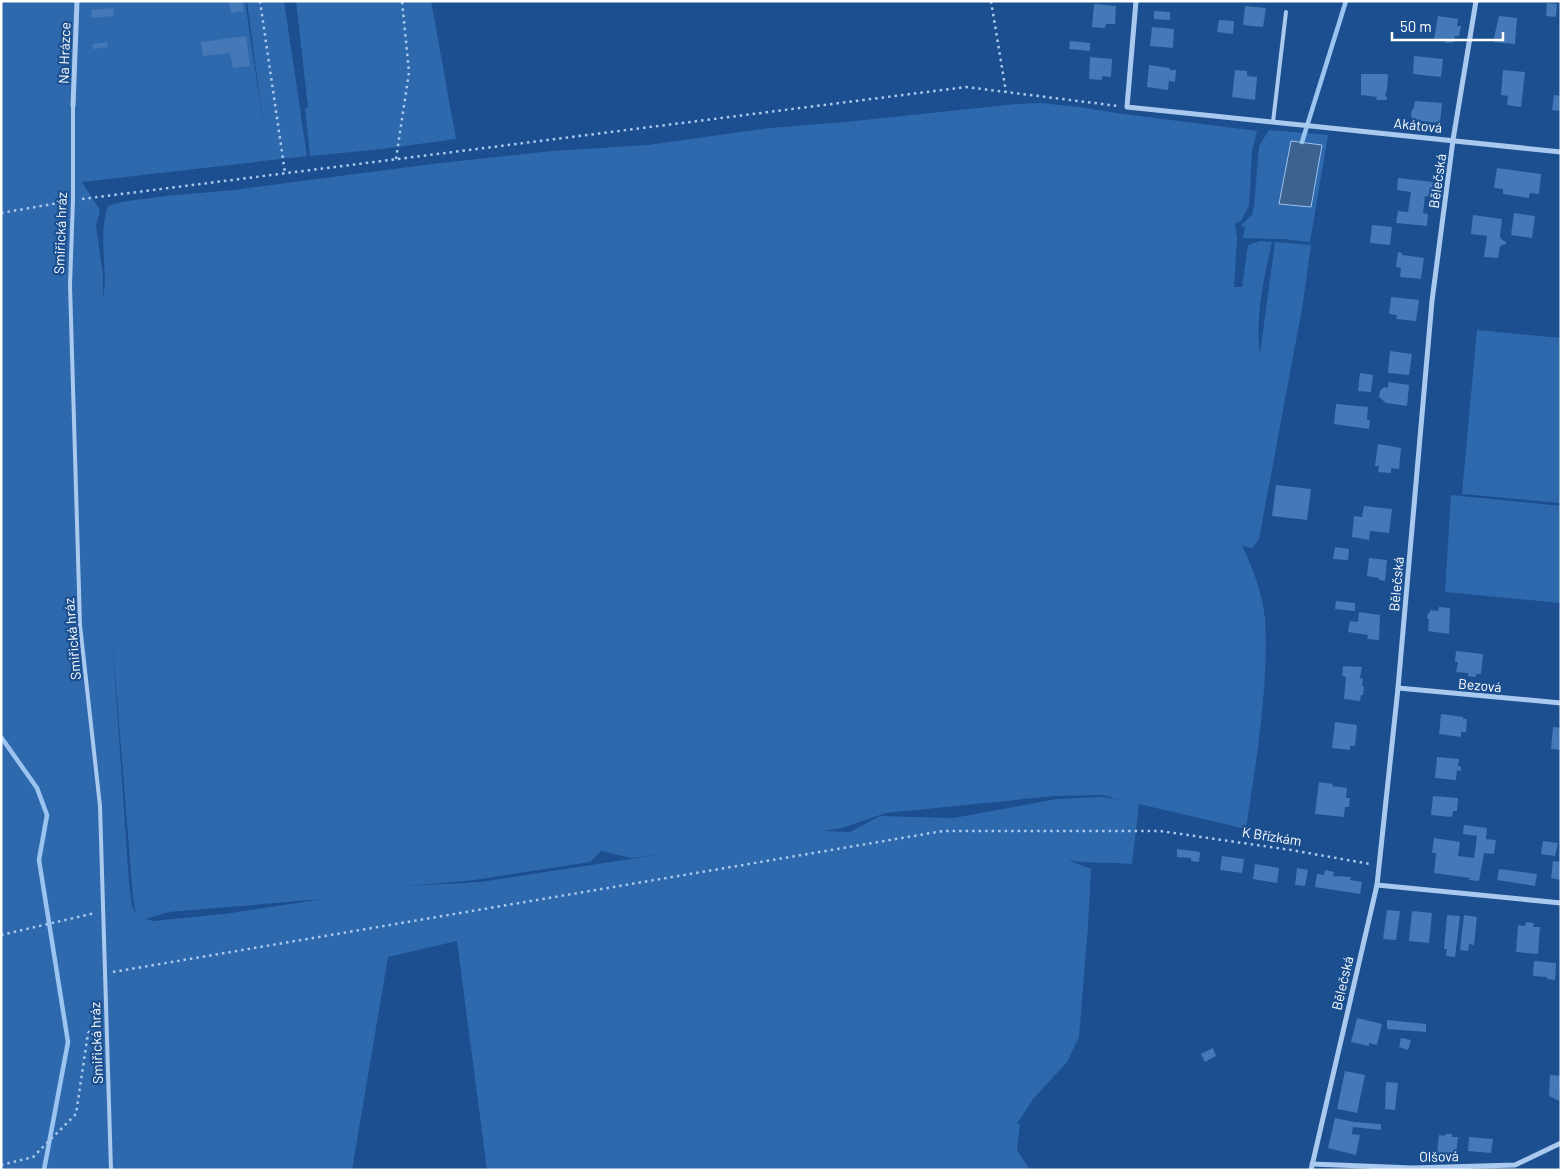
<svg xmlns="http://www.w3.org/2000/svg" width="1562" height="1171" font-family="Barlow,sans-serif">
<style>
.green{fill:#2e69ad;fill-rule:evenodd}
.water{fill:#3c6290;stroke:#9cc4f0}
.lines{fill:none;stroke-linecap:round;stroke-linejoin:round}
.stream{stroke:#9cc4f0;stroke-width:4.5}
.building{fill:#4478b7}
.path{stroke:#a9c9ee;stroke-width:2.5;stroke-dasharray:2.5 4;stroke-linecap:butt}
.lane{stroke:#a9c9ee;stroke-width:4}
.street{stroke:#a9c9ee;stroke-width:5}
.labels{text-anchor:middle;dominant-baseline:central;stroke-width:4.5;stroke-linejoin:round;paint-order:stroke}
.street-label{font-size:14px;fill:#fff;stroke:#1b4f8f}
</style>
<rect width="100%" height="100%" fill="#1b4f8f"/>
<g class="green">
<path d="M1,1H245L264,130L247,1H284L307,156L82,182L100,210L96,226L103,275V298C109,267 97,237 108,206L121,202L166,196L234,190L432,164L552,151L648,145L770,128L846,122L1016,104L1040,103L1080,107L1116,113L1257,131L1252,152L1249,205L1241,221L1235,224L1237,239L1234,287H1242L1248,245L1260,241L1272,242C1264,278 1255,316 1260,354L1275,242L1311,245L1303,303L1259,539L1252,548L1242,546C1253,568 1263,595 1265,619C1269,687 1256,762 1246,829L1139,804L1132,864C1111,862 1088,864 1068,860L1091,869L1088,926L1079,1037L1067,1062L1033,1099L1017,1124H1020L1017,1150L1030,1170H487L457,941L388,957L352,1170H1ZM112,636L133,898L136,913L132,906L129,882ZM1102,795L1121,800L1102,797L1057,799L953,818L880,816L850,832L823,831L842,828L886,813L1054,796ZM601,851L631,858L656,855L480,882L409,886L475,880L590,862ZM323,899L224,914L153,921L145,919L169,912Z"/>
<polygon points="296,1 431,1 456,139 382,149 310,156 305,109 308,107"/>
<path d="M1269,130L1328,135L1310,242L1283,239L1243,238L1245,228L1241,225L1252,215L1254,206L1259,146ZM1291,141L1322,145L1311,207L1279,204Z"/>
<polygon points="1477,330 1561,338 1561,503 1462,494"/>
<polygon points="1451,495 1561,506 1561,603 1445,592"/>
</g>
<polygon class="water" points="1291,141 1322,145 1311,207 1279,204"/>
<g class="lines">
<g class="stream">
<polyline points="1302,142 1346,1"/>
<polyline points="1,737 37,788 47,815 39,860 68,1042 44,1170"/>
</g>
</g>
<g class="building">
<polygon points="229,1 242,1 244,11 231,13"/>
<polygon points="1547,3 1557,4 1556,17 1546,16"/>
<polygon points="1094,4 1116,6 1115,24 1106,24 1105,28 1092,27"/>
<polygon points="1245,6 1266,8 1263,27 1243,25"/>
<polygon points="113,8 114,16 92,18 91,10"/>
<polygon points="1154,11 1170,12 1170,20 1154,19"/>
<polygon points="1438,16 1458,19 1457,26 1461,26 1459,36 1455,36 1454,42 1446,43 1444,41 1434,39"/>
<polygon points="1499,16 1517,18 1515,44 1493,42"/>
<polygon points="1219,20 1234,21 1233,34 1217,32"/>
<polygon points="1152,27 1174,29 1173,48 1150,46"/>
<polygon points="246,36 250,66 233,68 230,53 203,56 201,42"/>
<polygon points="1070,41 1090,43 1090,51 1069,49"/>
<polygon points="107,42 108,47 93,49 92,44"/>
<polygon points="1414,56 1443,59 1441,77 1413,74"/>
<polygon points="1090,57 1112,59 1111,77 1102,76 1102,80 1089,79"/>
<polygon points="1149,65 1170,68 1170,70 1176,70 1175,82 1169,81 1168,90 1147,87"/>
<polygon points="1235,70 1247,71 1247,76 1257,77 1255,100 1232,97"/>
<polygon points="1503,70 1525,72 1521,107 1507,105 1508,96 1501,95"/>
<polygon points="1361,74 1388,74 1387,89 1385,96 1387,97 1387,100 1376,100 1377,97 1361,95"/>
<polygon points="1554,95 1561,96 1560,111 1552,110"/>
<polygon points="1415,101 1442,103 1440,123 1413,120 1411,115 1412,110 1414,108"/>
<polygon points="1497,168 1541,174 1539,194 1530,193 1529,198 1503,194 1503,189 1494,188"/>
<polygon points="1398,178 1433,182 1431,197 1425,196 1423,213 1428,214 1427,226 1396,223 1398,211 1408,212 1411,192 1397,190"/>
<polygon points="1514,213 1535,216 1532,238 1511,235"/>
<polygon points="1473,215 1502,219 1500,236 1501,239 1506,242 1506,244 1500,246 1498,258 1484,257 1487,236 1471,234"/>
<polygon points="1372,225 1392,227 1390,245 1370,243"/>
<polygon points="1398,252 1402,253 1402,255 1424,258 1421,279 1400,277 1401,268 1396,267"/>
<polygon points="1391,297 1419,300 1416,321 1396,319 1397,315 1389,314"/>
<polygon points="1390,351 1412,354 1409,375 1388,373"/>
<polygon points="1360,373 1373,375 1371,392 1358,391"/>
<polygon points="1388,382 1409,385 1407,406 1386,403 1379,397 1380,391 1384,387 1388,388"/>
<polygon points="1336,404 1368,407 1367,420 1370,420 1369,429 1334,424"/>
<polygon points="1378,444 1401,448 1399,469 1391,468 1391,473 1378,472 1379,466 1375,466"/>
<polygon points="1276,485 1311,489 1307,520 1272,516"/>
<polygon points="1364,506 1392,509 1389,533 1370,531 1369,540 1352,537 1354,516 1362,517"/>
<polygon points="1335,547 1349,549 1348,560 1333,559"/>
<polygon points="1369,558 1387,560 1385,581 1379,580 1379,578 1367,576"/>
<polygon points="1336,601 1355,603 1355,611 1335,609"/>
<polygon points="1439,607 1450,608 1449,634 1428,631 1429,619 1427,619 1428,613 1430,613 1430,610 1438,611"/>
<polygon points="1359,612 1380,615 1379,640 1367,639 1368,635 1348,632 1350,621 1358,622"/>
<polygon points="1456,651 1483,654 1481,674 1476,674 1476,677 1468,676 1468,673 1456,672 1458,662 1455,662"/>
<polygon points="1343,666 1362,667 1360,678 1363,679 1362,686 1364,686 1363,695 1361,695 1360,701 1344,699 1346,677 1342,676"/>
<polygon points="1441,714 1463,717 1463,719 1467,719 1466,732 1461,732 1461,737 1439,734"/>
<polygon points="1335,722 1357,725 1355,746 1350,746 1350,750 1332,748"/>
<polygon points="1553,727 1561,728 1561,750 1551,749"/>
<polygon points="1437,757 1459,759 1458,766 1461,767 1461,771 1457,770 1456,780 1435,778"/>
<polygon points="1319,782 1333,784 1332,786 1347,788 1346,798 1350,798 1349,807 1345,807 1344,817 1315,814"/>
<polygon points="1433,796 1458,798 1457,811 1453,811 1452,817 1431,815"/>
<polygon points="1464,825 1487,828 1486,839 1496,840 1494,854 1484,853 1479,881 1469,880 1470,878 1434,873 1436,853 1432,853 1434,838 1460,842 1458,856 1474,858 1477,836 1463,834"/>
<polygon points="1543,841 1558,843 1555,856 1541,854"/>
<polygon points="1177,849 1200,852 1199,862 1191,861 1191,858 1177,857"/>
<polygon points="1222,856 1244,859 1242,873 1220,870"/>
<polygon points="1553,861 1561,862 1561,880 1551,878"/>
<polygon points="1255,864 1279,868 1277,883 1253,879"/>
<polygon points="1297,868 1308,870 1305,886 1295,885"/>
<polygon points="1499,869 1537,874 1535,886 1497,880"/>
<polygon points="1325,870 1334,872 1333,876 1351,877 1350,880 1362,882 1360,894 1315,887 1317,874 1324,875"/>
<polygon points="1387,910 1400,911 1396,940 1383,939"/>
<polygon points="1412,911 1432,913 1429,943 1409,941"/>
<polygon points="1447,915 1460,916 1455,957 1446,956 1447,949 1444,949"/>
<polygon points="1464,915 1477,917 1474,945 1469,944 1468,951 1460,950"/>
<polygon points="1526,922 1534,923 1533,927 1540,927 1538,954 1516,952 1518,925 1525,926"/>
<polygon points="1534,961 1556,963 1555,980 1547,979 1547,977 1533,976"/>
<polygon points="1357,1018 1382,1024 1377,1045 1369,1043 1369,1046 1351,1042"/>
<polygon points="1387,1020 1426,1024 1426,1032 1387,1029"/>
<polygon points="1401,1038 1411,1040 1408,1050 1399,1047"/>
<polygon points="1213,1048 1216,1056 1205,1062 1201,1054"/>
<polygon points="1345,1071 1365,1075 1357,1113 1337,1109"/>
<polygon points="1550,1075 1561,1076 1559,1101 1549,1096"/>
<polygon points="1386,1082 1398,1083 1395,1110 1385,1109"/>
<polygon points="1335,1118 1354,1122 1381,1124 1381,1130 1353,1127 1352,1134 1360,1135 1356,1155 1328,1148"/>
<polygon points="1445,1134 1452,1134 1452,1137 1458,1137 1456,1155 1437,1153 1439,1135 1445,1136"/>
<polygon points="1469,1137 1493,1139 1491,1153 1468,1151"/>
</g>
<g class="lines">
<g class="path">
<polyline points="260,1 285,173"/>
<polyline points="991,1 1006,92"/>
<polyline points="396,159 409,72 402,1"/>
<polyline points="82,199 966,87 1118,106"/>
<polyline points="1,213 64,202"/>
<polyline points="1,935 95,913"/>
<polyline points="113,972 943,831 1160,831 1291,850 1370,864"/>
<polyline points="1,1165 33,1157 76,1114 88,1033 97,1023"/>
</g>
<g class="lane">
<polyline points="73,106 73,200 70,285 80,625 100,806 111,1170"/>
<polyline points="1273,122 1286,12"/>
</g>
<g class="street">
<polyline points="1136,1 1127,107 1561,152"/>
<polyline points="73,106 77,1"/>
<polyline points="1398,688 1561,703"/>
<polyline points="1377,885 1561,903"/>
<polyline points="1312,1164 1413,1168 1515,1165 1561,1143"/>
<polyline points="1311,1170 1377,885 1398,688 1432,301 1453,140 1476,1"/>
</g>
</g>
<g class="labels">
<g class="street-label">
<text transform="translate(64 53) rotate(-88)">Na Hrázce</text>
<text transform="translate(1418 125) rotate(6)">Akátová</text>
<text transform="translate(1437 181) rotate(-82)">Bělečská</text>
<text transform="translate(60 233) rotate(-88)">Smiřická hráz</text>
<text transform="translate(1396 584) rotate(-85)">Bělečská</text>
<text transform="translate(72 639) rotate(-95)">Smiřická hráz</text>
<text transform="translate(1480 685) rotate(5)">Bezová</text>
<text transform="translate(1272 836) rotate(9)">K Břízkám</text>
<text transform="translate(1342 983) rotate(-77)">Bělečská</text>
<text transform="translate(96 1043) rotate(-92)">Smiřická hráz</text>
<text transform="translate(1439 1156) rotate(-1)">Olšová</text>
</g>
</g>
<rect width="1562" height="1171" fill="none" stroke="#ffffff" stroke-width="5"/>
<path d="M1392 32v8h111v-8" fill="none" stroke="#ffffff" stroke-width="2.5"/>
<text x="1400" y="32" font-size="15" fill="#ffffff" stroke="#1b4f8f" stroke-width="4" paint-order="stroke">50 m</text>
</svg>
